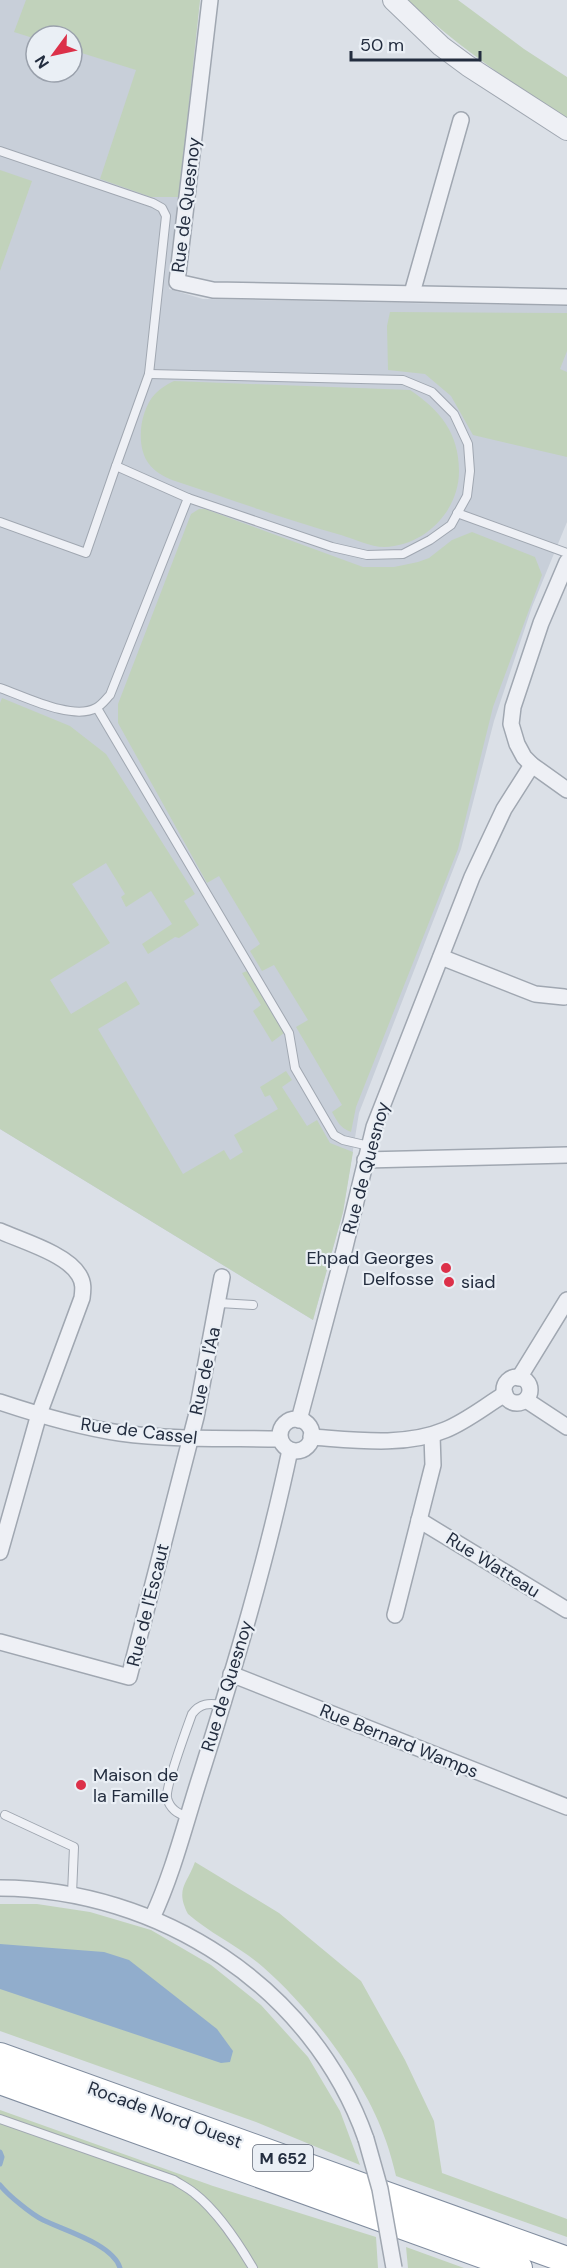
<svg xmlns="http://www.w3.org/2000/svg" width="567" height="2268" font-family="'DM Sans',sans-serif">
<style>
.built{fill:#c8cfd9;fill-rule:evenodd}
.green{fill:#c1d2bb}
.water{fill:#91adcc}
.lines{fill:none;stroke-linecap:round;stroke-linejoin:round}
.stream{stroke:#91adcc;stroke-width:5}
.service-casing{stroke:#a0a7b1;stroke-width:10}
.minor-casing{stroke:#a0a7b1;stroke-width:18}
.tertiary-casing{stroke:#a0a7b1;stroke-width:22}
.trunk-casing{stroke:#818d9f;stroke-width:28}
.service{stroke:#eef0f5;stroke-width:8}
.minor{stroke:#eef0f5;stroke-width:15}
.tertiary{stroke:#eef0f5;stroke-width:20}
.trunk{stroke:#fff;stroke-width:26}
.minor-bridge-casing{stroke:#a0a7b1;stroke-width:18;stroke-linecap:butt}
.minor-bridge{stroke:#eef0f5;stroke-width:15}
.poi-dot{fill:#dc3049;stroke:#eaeff5;stroke-width:2}
.labels{text-anchor:middle;dominant-baseline:central;stroke-width:4.5;stroke-linejoin:round;paint-order:stroke}
.shield{fill:#eaeff5;stroke:#5f6776;stroke-width:1.5}
.shield-label{font-size:16px;font-weight:bold;fill:#232d3f}
.street-label{font-size:18px;fill:#232d3f;stroke:#eaeff5}
.poi-label{font-size:18px;fill:#232d3f;stroke:#eaeff5;text-anchor:start}
</style>
<rect width="100%" height="100%" fill="#dbe0e7"/>
<path class="built" d="M0,0H200L169,289L203,299L567,306V522L532,607L494,721L461,849L359,1113L343,1212L313,1320L0,1129ZM36,36H72V72H36Z"/>
<g class="green">
<polygon points="26,0 200,0 179,197 151,197 100,179 136,70 72,50 72,36 36,36 36,39 14,32"/>
<path d="M407,0H458L524,49L567,77V118C508,81 459,47 407,0Z"/>
<polygon points="0,170 32,181 0,271"/>
<polygon points="390,312 567,313 567,351 560,369 567,372 567,457 473,435 451,396 425,374 388,370 387,326"/>
<path d="M174,381L410,390C440,410 459,433 459,471C459,511 425,546 384,547C371,547 354,539 341,535C283,519 228,498 172,480C163,476 155,472 149,464C135,446 140,410 155,394C161,388 167,384 174,381Z"/>
<path d="M199,509H205L363,567H394L418,562L429,558L452,540L472,532L535,557L542,575L493,707L458,849L356,1107L351,1132C340,1128 337,1121 332,1112L342,1105L296,1027L308,1020L274,965L262,971L250,951L260,944L219,876L207,883L118,723V704L191,514Z"/>
<polygon points="2,698 70,726 106,754 195,894 184,901 199,925 179,938 175,937 148,954 142,944 172,924 151,891 126,907 121,897 125,894 106,863 72,884 110,943 50,980 71,1014 126,981 140,1004 98,1029 183,1174 224,1150 230,1160 243,1152 234,1135 278,1109 270,1095 265,1097 260,1087 286,1071 292,1080 282,1087 307,1126 317,1120 330,1143 353,1152 343,1212 313,1320 0,1129 0,703"/>
<polygon points="247,971 284,1033 272,1042 253,1011 261,1005 242,973"/>
<path d="M195,1862L279,1913L361,1981L405,2060L434,2121L442,2173L567,2219V2237L396,2176C393,2164 390,2152 386,2141C366,2081 310,2008 263,1967C240,1947 211,1934 188,1914C175,1889 187,1884 195,1862Z"/>
<polygon points="0,1904 37,1904 90,1912 151,1930 211,1965 261,2005 308,2057 340,2111 360,2165 256,2122 0,2031"/>
<polygon points="0,2110 213,2186 376,2237 378,2268 0,2268"/>
<polygon points="406,2247 464,2268 408,2268"/>
</g>
<polygon class="water" points="0,1944 104,1952 129,1960 217,2029 233,2051 230,2062 221,2063 0,1989"/>
<g class="lines">
<g class="stream">
<polyline points="0,2152 2,2157 0,2164"/>
<path d="M0,2185C8,2195 31,2214 43,2220C63,2230 113,2244 120,2268"/>
</g>
<g class="service-casing">
<g id="service">
<path d="M0,151L153,203L162,208L166,216L149,374L116,466L188,498L110,695C106,699 102,705 96,708C72,721 24,696 0,688"/>
<polyline points="149,374 403,380 432,392 454,414 468,444 470,471 467,496 451,525 430,540 403,554 367,555 332,547 188,498"/>
<polyline points="457,513 567,553"/>
<polyline points="0,522 86,553 116,466"/>
<polyline points="97,708 289,1033 295,1068 334,1135 343,1140 369,1146"/>
<polyline points="219,1303 253,1305"/>
<polyline points="5,1815 74,1847 72,1894"/>
<path d="M187,1817C177,1813 170,1809 167,1798C165,1787 187,1728 192,1714C200,1703 209,1703 222,1705"/>
<path d="M0,2119L174,2180C180,2184 188,2188 194,2193C216,2210 239,2244 253,2268"/>
</g>
</g>
<g class="minor-casing">
<g id="minor">
<polyline points="210,0 177,282 213,290 567,297"/>
<polyline points="412,293 461,120"/>
<polyline points="567,562 541,623 513,707 511,724 517,744 524,757 532,765 567,790"/>
<polyline points="441,957 535,994 564,997"/>
<polyline points="365,1160 567,1155"/>
<path d="M0,1231C22,1241 67,1254 79,1275C84,1283 83,1290 82,1298L39,1414L0,1552"/>
<circle cx="517" cy="1390" r="13"/>
<polyline points="519,1378 567,1300"/>
<polyline points="526,1400 567,1427"/>
<path d="M0,1402C39,1415 79,1427 120,1433C173,1440 227,1438 280,1439"/>
<circle cx="296" cy="1435" r="16"/>
<polyline points="299,1420 344,1251 374,1127 472,877 504,809 532,765"/>
<path d="M311,1437C354,1440 405,1447 445,1430C467,1421 485,1406 505,1394"/>
<polyline points="419,1520 567,1610"/>
<polyline points="395,1615 433,1465 432,1435"/>
<polyline points="0,1642 129,1677 196,1417 222,1277"/>
<polyline points="231,1674 567,1807"/>
<path d="M0,1888C159,1889 312,1986 366,2139"/>
<path d="M152,1918C174,1871 186,1820 202,1771C235,1666 267,1559 290,1450"/>
</g>
</g>
<g class="tertiary-casing">
<polyline id="tertiary" points="393,0 441,46 468,66 567,130"/>
</g>
<g class="trunk-casing">
<g id="trunk">
<polyline points="0,2056 567,2260"/>
<polyline points="0,2081 519,2268"/>
</g>
</g>
<use href="#service" class="service"/>
<use href="#minor" class="minor"/>
<use href="#tertiary" class="tertiary"/>
<use href="#trunk" class="trunk"/>
<g class="minor-bridge-casing">
<polyline id="minor-bridge" points="366,2139 380,2189 394,2268"/>
</g>
<use href="#minor-bridge" class="minor-bridge"/>
</g>
<g class="poi-dot">
<circle cx="446" cy="1268" r="6"/>
<circle cx="449" cy="1282" r="6"/>
<circle cx="81" cy="1785" r="6"/>
</g>
<g class="labels">
<rect class="shield" x="253" y="2145" width="60" height="26" rx="4.5"/>
<g class="shield-label">
<text x="283" y="2158">M 652</text>
</g>
<g class="street-label">
<text transform="translate(186 205) rotate(-83)">Rue de Quesnoy</text>
<text transform="translate(366 1168) rotate(-75)">Rue de Quesnoy</text>
<text transform="translate(205 1371) rotate(-78)">Rue de l'Aa</text>
<text transform="translate(139 1431) rotate(7)">Rue de Cassel</text>
<text transform="translate(493 1565) rotate(32)">Rue Watteau</text>
<text transform="translate(148 1605) rotate(-76)">Rue de l'Escaut</text>
<text transform="translate(227 1686) rotate(-73)">Rue de Quesnoy</text>
<text transform="translate(399 1741) rotate(22)">Rue Bernard Wamps</text>
<text transform="translate(165 2115) rotate(20)">Rocade Nord Ouest</text>
</g>
<g class="poi-label">
<text x="434" y="1258" text-anchor="end">Ehpad Georges<tspan x="434" dy="21">Delfosse</tspan></text>
<text x="461" y="1282">siad</text>
<text x="93" y="1775">Maison de<tspan x="93" dy="21">la Famille</tspan></text>
</g>
</g>
<g transform="translate(54 54) rotate(237)"><circle r="28" fill="#eaeff5" stroke="#9aa1ac" stroke-width="1.5"/>
<path d="M0-4.5L10 22L0 15L-10 22Z" fill="#dc3049"/>
<text y="-9" font-size="16" font-weight="bold" text-anchor="middle" fill="#232d3f">N</text>
</g>
<path d="M351 51v9h129v-9" fill="none" stroke="#232d3f" stroke-width="3"/>
<text x="360" y="51" font-size="18" fill="#232d3f" stroke="#eaeff5" stroke-width="4.5" paint-order="stroke">50 m</text>
</svg>
